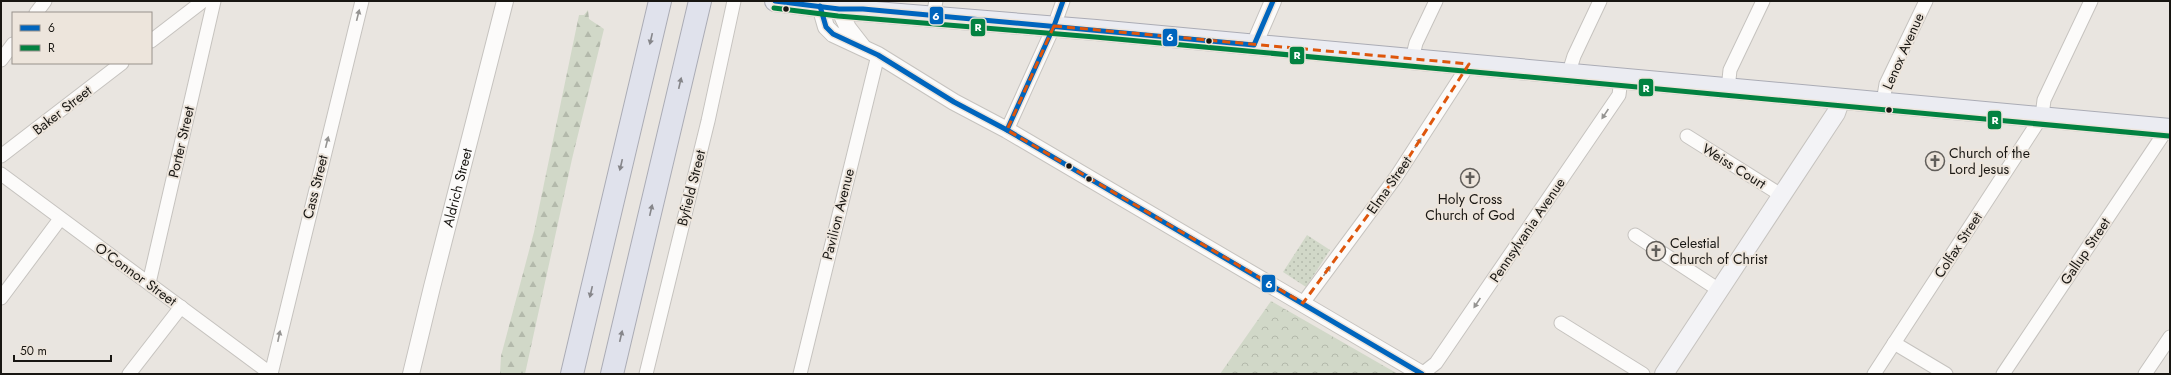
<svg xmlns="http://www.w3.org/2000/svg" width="2171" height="375" font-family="Jost,sans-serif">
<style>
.forest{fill:url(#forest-firs)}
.park{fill:url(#park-crowns)}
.garden{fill:url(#garden-dots)}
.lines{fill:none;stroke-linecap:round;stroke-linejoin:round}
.minor-casing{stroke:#c6c3bf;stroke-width:15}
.tertiary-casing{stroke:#c6c3bf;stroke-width:18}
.secondary-casing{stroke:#c6c3bf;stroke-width:20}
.primary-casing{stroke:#abacb5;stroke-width:22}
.motorway-casing{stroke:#abacb5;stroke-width:24}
.minor{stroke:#fcfbfa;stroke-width:13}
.tertiary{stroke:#fcfbfa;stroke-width:16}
.secondary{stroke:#f3f3f6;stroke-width:18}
.primary{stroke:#ebecf2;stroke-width:20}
.motorway{stroke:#e0e2ec;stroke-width:22}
.bus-1-casing{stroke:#ede5dc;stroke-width:8}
.bus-2-casing{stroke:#ede5dc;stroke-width:8}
.bus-1{stroke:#0065bd;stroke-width:5}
.bus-2{stroke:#028241;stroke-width:5}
.oneway{fill:#959492}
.oneway2{fill:#86868a}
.marked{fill:none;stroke:#de560c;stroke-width:3;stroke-dasharray:8 5;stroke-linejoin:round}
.bus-dot{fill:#181612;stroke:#ede5dc;stroke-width:1.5}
.labels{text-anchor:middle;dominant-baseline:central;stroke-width:4;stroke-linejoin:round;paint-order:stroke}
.street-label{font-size:14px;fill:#181612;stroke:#ede5dc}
.poi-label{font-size:14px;fill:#181612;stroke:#ede5dc;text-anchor:start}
.line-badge{stroke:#ede5dc;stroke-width:1.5}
.badge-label{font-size:11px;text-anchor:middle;font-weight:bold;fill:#fff}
</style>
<defs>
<pattern id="forest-firs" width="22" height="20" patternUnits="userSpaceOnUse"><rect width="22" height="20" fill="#d1d8c8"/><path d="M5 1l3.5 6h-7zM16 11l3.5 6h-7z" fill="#b3b9ab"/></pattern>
<pattern id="park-crowns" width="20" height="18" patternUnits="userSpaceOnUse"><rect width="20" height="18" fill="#d1d8c8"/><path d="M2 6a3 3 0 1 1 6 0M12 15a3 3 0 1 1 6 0" fill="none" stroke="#b3b9ab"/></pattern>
<pattern id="garden-dots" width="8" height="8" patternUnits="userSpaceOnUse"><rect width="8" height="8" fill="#d1d8c8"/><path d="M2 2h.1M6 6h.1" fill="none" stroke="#b3b9ab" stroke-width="1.8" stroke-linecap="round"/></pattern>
</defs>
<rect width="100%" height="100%" fill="#e9e5e0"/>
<polygon class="forest" points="588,10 589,19 604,29 572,159 525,374 500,374 501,356 534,232 579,15 584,15"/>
<polygon class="park" points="1271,301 1398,374 1220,374"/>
<polygon class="garden" points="1307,235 1330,250 1306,287 1283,272"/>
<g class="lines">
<g class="minor-casing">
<g id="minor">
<polyline points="36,13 45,1"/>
<polyline points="933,15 936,1"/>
<polyline points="151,41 203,1"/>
<polyline points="1412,59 1416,43 1436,1"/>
<polyline points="1,60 13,44"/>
<polyline points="1569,72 1574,56 1600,1"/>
<polyline points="1728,89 1730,70 1763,1"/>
<polyline points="1883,102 1886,84 1926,1"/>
<polyline points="1007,130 1054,26 1063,1"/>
<polyline points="1687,136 1781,195"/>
<polyline points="1,156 122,63"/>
<polyline points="1,174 271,374"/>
<polyline points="1635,235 1719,290"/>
<polyline points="149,283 214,1"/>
<polyline points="1,298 60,219"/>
<polyline points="1303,303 1396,177 1469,64"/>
<polyline points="1561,323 1643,374"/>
<polyline points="1894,343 1946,374"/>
<polyline points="129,374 181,307"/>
<polyline points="271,374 362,1"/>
<polyline points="646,374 708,121 734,1"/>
<polyline points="800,374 878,55"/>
<polyline points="1422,374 1436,363 1619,95 1621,79"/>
<polyline points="1874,374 2042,116 2044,100 2091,1"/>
<polyline points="2003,374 2167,129"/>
<polyline points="2145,374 2170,337"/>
</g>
</g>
<g class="tertiary-casing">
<g id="tertiary">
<polyline points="820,6 826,27 833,34 878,55 954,102 1007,130 1422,374"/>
<polyline points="839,9 848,28 862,46"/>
<polyline points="1254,45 1273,1"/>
<path id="s1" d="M411,374L432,287L505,1"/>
</g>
</g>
<g class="secondary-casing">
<polyline id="secondary" points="1664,374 1836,113 1841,99"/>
</g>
<g class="primary-casing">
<polyline id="primary" points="775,1 839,9 1096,30 2170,129"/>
</g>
<g class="motorway-casing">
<g id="motorway">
<polyline points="572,374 660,1"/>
<polyline points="612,374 700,1"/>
</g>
</g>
<use href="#minor" class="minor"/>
<use href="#tertiary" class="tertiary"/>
<use href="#secondary" class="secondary"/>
<use href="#primary" class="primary"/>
<use href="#motorway" class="motorway"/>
<g class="bus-1-casing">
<g id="bus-1">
<polyline points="775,1 839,9 863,9 1254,45 1273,1"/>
<polyline points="820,6 826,27 833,34 878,55 954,102 1007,130 1422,374"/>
<polyline points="1007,130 1054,26 1063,1"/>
</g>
</g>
<g class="bus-2-casing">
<polyline id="bus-2" points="774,8 838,16 1095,37 2169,136"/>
</g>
<use href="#bus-1" class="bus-1"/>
<use href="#bus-2" class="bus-2"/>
</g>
<defs><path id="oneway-solid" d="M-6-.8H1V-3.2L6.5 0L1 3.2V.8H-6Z"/></defs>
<g class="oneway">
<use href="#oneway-solid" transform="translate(358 15) rotate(-76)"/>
<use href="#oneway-solid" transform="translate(1605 114) rotate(124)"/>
<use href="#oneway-solid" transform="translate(327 142) rotate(-76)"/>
<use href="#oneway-solid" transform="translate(1418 143) rotate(-57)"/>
<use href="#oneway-solid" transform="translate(1327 271) rotate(-54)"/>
<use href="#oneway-solid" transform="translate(1477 303) rotate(124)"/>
<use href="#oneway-solid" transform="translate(279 336) rotate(-78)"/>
</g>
<g class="oneway2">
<use href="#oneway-solid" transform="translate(651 39) rotate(103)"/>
<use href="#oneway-solid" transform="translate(680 83) rotate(-77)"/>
<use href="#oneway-solid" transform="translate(621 165) rotate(103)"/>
<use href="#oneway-solid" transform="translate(651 210) rotate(-77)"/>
<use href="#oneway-solid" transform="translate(591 292) rotate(103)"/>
<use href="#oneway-solid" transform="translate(621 336) rotate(-77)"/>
</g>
<path class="marked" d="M1054,26L1469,64L1396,177L1303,303L1007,130Z"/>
<defs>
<g id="church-ring" transform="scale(1)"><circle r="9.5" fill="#ede5dc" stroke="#615e5a" stroke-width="1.5"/><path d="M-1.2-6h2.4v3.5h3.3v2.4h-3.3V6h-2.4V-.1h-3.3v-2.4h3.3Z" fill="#615e5a"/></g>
</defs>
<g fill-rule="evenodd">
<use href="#church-ring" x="1935" y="161"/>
<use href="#church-ring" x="1470" y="178"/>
<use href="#church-ring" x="1656" y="251"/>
</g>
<g class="bus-dot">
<circle cx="786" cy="9" r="3.5"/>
<circle cx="1209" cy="41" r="3.5"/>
<circle cx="1889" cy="110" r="3.5"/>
<circle cx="1069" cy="166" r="3.5"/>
<circle cx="1089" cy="179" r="3.5"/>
</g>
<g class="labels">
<g class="street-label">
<text transform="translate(1903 51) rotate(-66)">Lenox Avenue</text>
<text transform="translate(62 110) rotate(-38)">Baker Street</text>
<text transform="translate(181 142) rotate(-77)">Porter Street</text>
<text transform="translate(1734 166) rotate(32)">Weiss Court</text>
<text transform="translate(1389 185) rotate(-55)">Elma Street</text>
<text transform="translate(315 187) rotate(-76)">Cass Street</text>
<text stroke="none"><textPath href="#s1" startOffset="192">Aldrich Street</textPath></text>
<text transform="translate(691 188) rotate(-76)">Byfield Street</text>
<text transform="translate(838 214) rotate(-76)">Pavilion Avenue</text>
<text transform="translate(1527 230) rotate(-56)">Pennsylvania Avenue</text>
<text transform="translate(1958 245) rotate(-57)">Colfax Street</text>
<text transform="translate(2085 251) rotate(-56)">Gallup Street</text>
<text transform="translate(136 274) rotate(36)">O'Connor Street</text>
</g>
<g class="poi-label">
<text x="1949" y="153">Church of the<tspan x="1949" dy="16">Lord Jesus</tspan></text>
<text x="1470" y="199" text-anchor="middle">Holy Cross<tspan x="1470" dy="16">Church of God</tspan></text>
<text x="1670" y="243">Celestial<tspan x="1670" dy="16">Church of Christ</tspan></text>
</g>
</g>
<g class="line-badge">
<rect x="929" y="6" width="15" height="19" rx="4" fill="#0065bd"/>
<rect x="970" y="18" width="16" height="19" rx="4" fill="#028241"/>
<rect x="1162" y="28" width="16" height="19" rx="4" fill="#0065bd"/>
<rect x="1289" y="46" width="16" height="19" rx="4" fill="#028241"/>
<rect x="1638" y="78" width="16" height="19" rx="4" fill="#028241"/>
<rect x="1987" y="110" width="15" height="20" rx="4" fill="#028241"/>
<rect x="1261" y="274" width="15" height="19" rx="4" fill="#0065bd"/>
</g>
<g class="badge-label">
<text x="936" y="20">6</text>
<text x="978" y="31">R</text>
<text x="1170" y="41">6</text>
<text x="1297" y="59">R</text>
<text x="1646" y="92">R</text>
<text x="1995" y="124">R</text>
<text x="1269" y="288">6</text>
</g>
<rect width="2171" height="375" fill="none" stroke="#181612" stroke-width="4"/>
<rect x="12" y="12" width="140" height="52" fill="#ede5dc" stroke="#98928b"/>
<rect x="20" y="25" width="20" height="6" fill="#0065bd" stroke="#98928b"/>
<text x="48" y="32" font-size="12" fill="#181612">6</text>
<rect x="20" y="45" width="20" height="6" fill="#028241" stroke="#98928b"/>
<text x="48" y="52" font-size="12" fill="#181612">R</text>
<path d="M14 355v6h97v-6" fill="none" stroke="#181612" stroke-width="2"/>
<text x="20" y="355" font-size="12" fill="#181612" stroke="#ede5dc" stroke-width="3" paint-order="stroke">50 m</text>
</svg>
